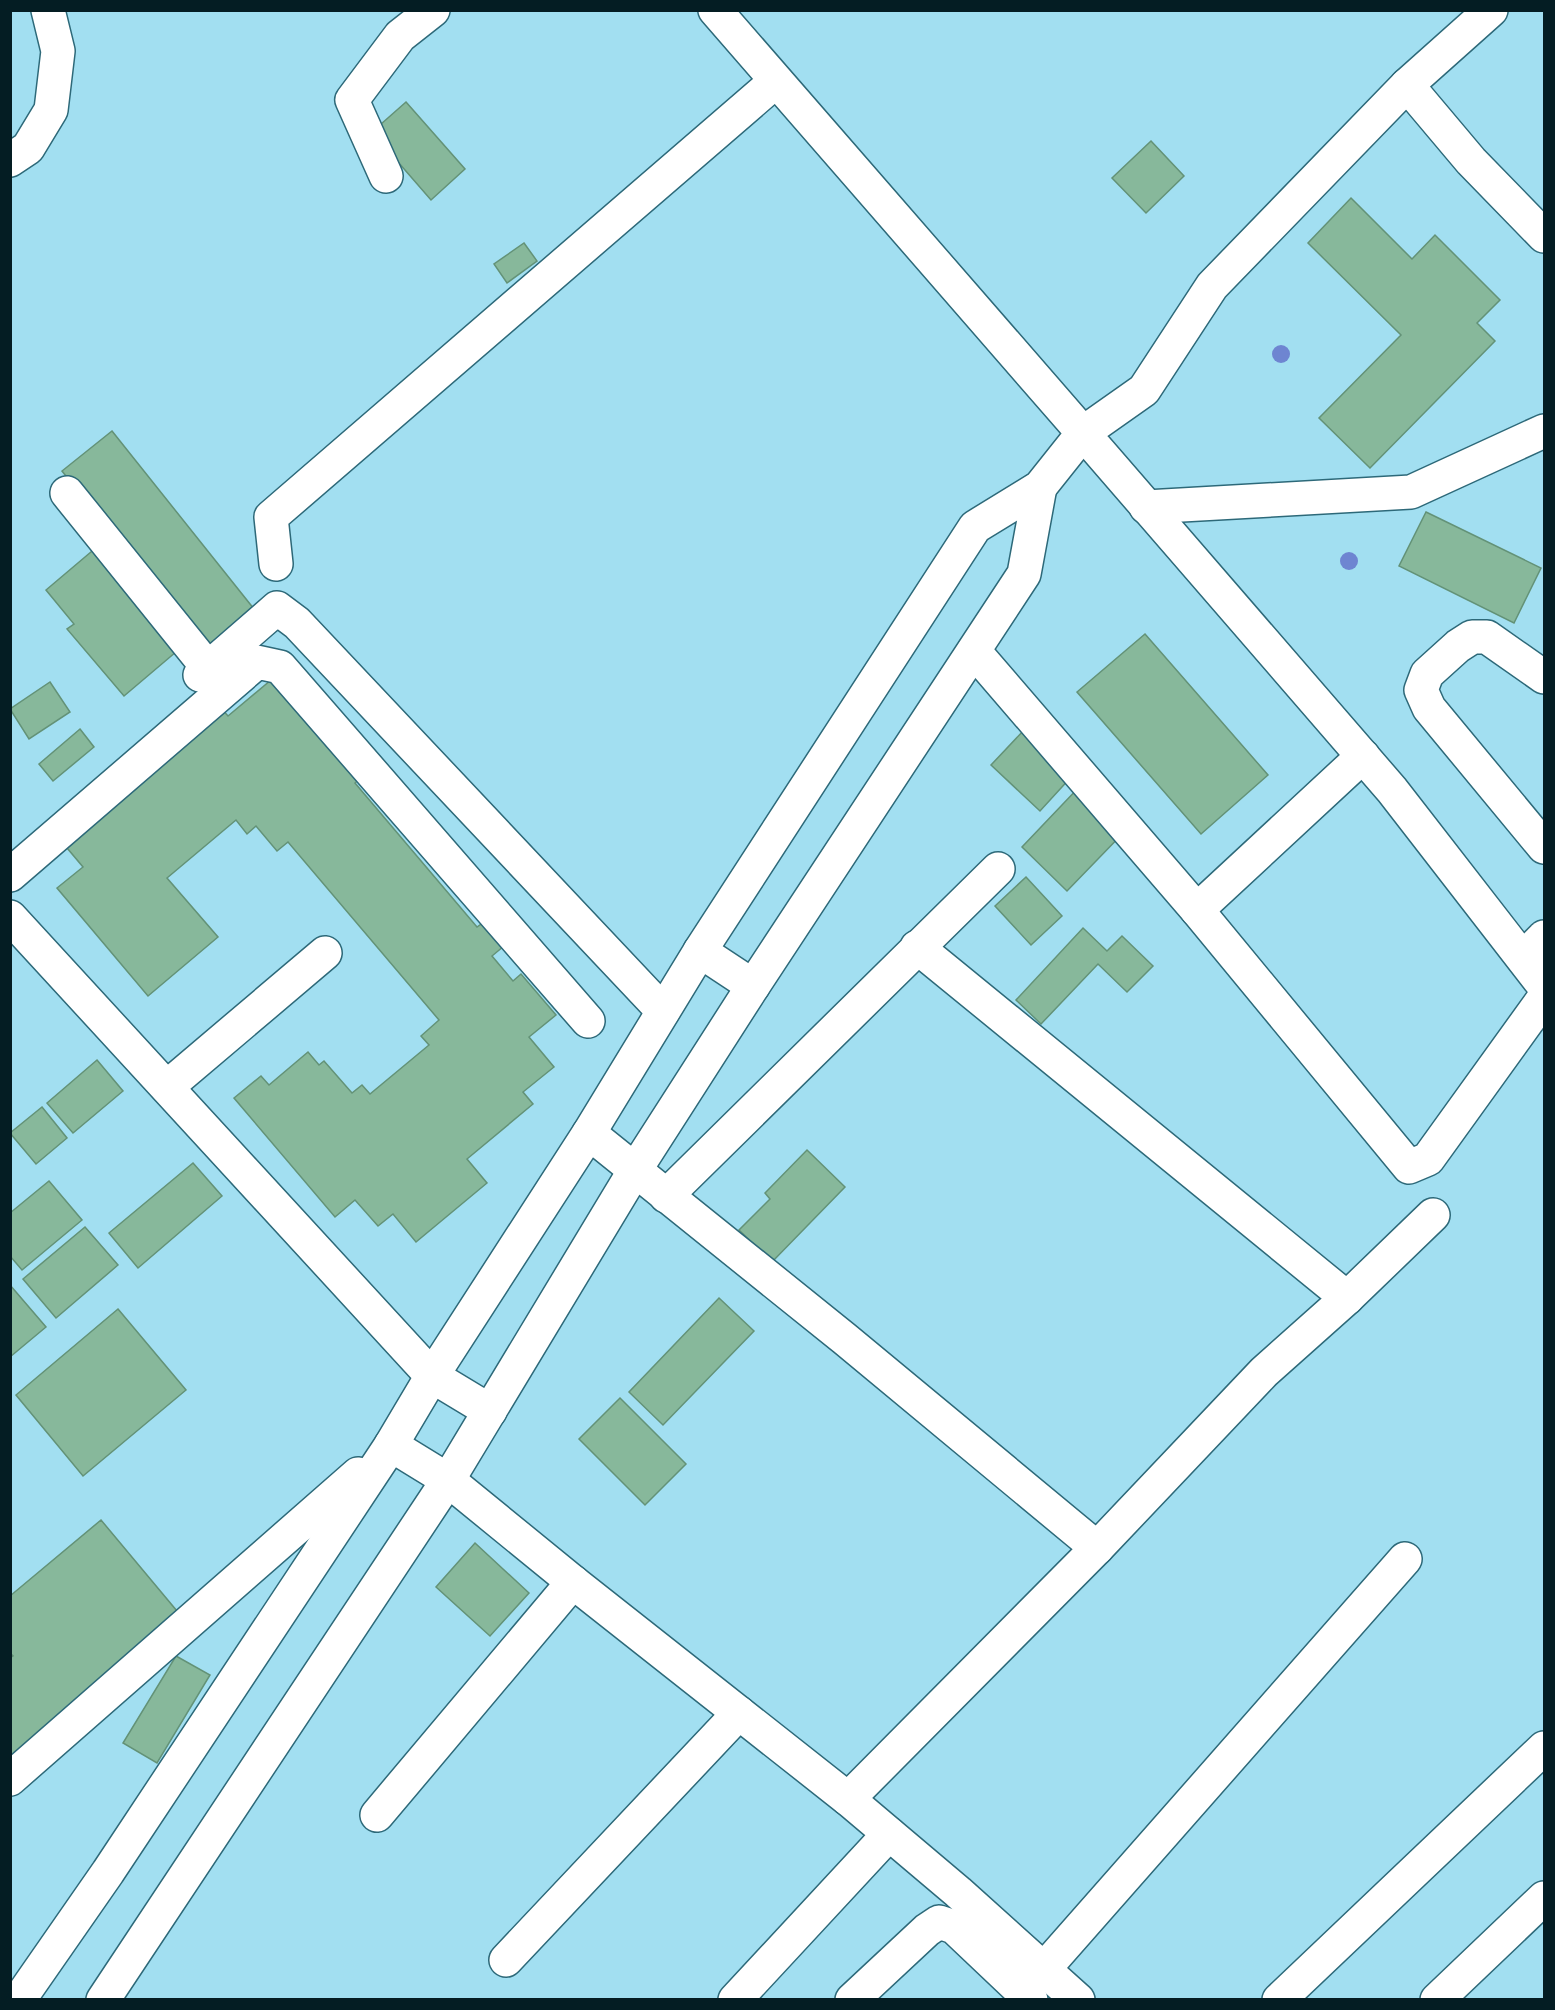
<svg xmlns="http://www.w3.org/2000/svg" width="1555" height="2010" font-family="Rubik,sans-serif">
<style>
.building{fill:#87b89b;stroke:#639277;stroke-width:1.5}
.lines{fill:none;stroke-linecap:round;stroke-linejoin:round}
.minor-casing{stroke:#2d6979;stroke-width:36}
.minor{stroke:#fff;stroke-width:33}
.tree{fill:#6e85d1}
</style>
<rect width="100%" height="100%" fill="#a2dff1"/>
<g class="building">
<polygon points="406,102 465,169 431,200 372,132"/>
<polygon points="1151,141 1184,176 1146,213 1112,178"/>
<polygon points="1351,198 1412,259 1435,235 1500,300 1477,323 1495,341 1370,468 1319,418 1401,335 1308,243"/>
<polygon points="524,243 537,261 507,283 494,264"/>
<polygon points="112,431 254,609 204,649 62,471"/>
<polygon points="1426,512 1541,568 1514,623 1399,566"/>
<polygon points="98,546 183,646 124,696 67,629 74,624 46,590"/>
<polygon points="1145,634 1268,775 1201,834 1077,692"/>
<polygon points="271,680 341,762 345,759 361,778 355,783 477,927 484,922 504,946 492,956 513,981 521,974 556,1015 529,1037 554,1067 523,1092 533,1104 467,1159 487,1183 416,1242 393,1214 378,1226 355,1200 335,1217 234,1098 261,1076 269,1085 308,1052 319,1065 324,1061 352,1093 362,1085 370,1094 429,1045 421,1036 439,1020 288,842 277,851 256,826 247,834 236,820 167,878 218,937 148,996 57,888 83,867 62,842 221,708 228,716"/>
<polygon points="50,682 70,712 29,739 10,709"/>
<polygon points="80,729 94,747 53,781 39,764"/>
<polygon points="1024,730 1072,776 1040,811 991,765"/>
<polygon points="1081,785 1127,829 1067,891 1022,847"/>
<polygon points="1026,877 1062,916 1031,945 995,906"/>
<polygon points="1083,928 1107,951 1122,936 1153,966 1127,992 1098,964 1041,1024 1016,1000"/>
<polygon points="97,1060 123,1091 73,1133 47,1103"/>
<polygon points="42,1107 67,1138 36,1164 10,1133"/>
<polygon points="807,1150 845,1187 772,1262 739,1230 770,1199 765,1193"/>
<polygon points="193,1163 222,1196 138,1268 109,1233"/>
<polygon points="49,1181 82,1220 22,1270 10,1256 10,1213"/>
<polygon points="85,1227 118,1265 56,1318 23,1279"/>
<polygon points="10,1285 46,1327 10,1357"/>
<polygon points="719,1298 754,1331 663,1425 629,1392"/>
<polygon points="118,1309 186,1390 83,1476 16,1395"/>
<polygon points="620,1398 686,1464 645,1505 579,1439"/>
<polygon points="101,1520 187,1623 10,1773 10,1658 13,1656 10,1653 10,1596"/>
<polygon points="475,1543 529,1593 490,1636 436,1587"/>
<polygon points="176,1656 210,1675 157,1763 123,1743"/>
</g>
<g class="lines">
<g class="minor-casing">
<g id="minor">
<polyline points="1491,10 1407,85 1212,286 1144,390 1083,433 1392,790 1544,986"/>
<polyline points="1407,85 1471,161 1544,236"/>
<polyline points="10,160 28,148 51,110 58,51 48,10"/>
<polyline points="386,176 352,100 400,36 433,10"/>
<polyline points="67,493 208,668"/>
<polyline points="1146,507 1411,492 1544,431"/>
<polyline points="276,564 271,517 776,81"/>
<polyline points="974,651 1197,910 1409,1167 1428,1159 1544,998"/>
<polyline points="200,675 277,608 297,623 663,1011"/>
<polyline points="1544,677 1487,637 1472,637 1458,646 1427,674 1421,690 1429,708 1544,847"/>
<polyline points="10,875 257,662 280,667 588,1021"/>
<polyline points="1197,910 1363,756"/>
<polyline points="10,917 432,1376 490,1411"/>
<polyline points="917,947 1347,1298"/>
<polyline points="700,951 753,986"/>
<polyline points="1523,958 1544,937"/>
<polyline points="167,1087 325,953"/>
<polyline points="589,1133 845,1339 1097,1548"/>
<polyline points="666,1196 998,869"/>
<polyline points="391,1445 448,1480 573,1582 848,1799 958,1892 1078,2000"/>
<polyline points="10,1779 358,1474"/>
<polyline points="848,1799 1097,1548 1264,1372 1347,1298 1433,1215"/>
<polyline points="377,1815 573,1582"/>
<polyline points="506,1960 739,1713"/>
<polyline points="1044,1969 1405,1559"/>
<polyline points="19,2000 108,1872 391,1445 432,1376 589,1133 700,951 975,527 1040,487 1083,433 715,10"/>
<polyline points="103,2000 448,1480 635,1170 753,986 1024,574 1040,487"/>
<polyline points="735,2000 889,1834"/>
<polyline points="852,2000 927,1930 939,1922 954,1927 1031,2000"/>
<polyline points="1279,2000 1544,1748"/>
<polyline points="1437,2000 1544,1898"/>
</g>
</g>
<use href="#minor" class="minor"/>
</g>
<g class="tree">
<circle cx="1281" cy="354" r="9"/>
<circle cx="1349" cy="561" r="9"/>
</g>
<rect width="1555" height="2010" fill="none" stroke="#041d23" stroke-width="24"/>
</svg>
